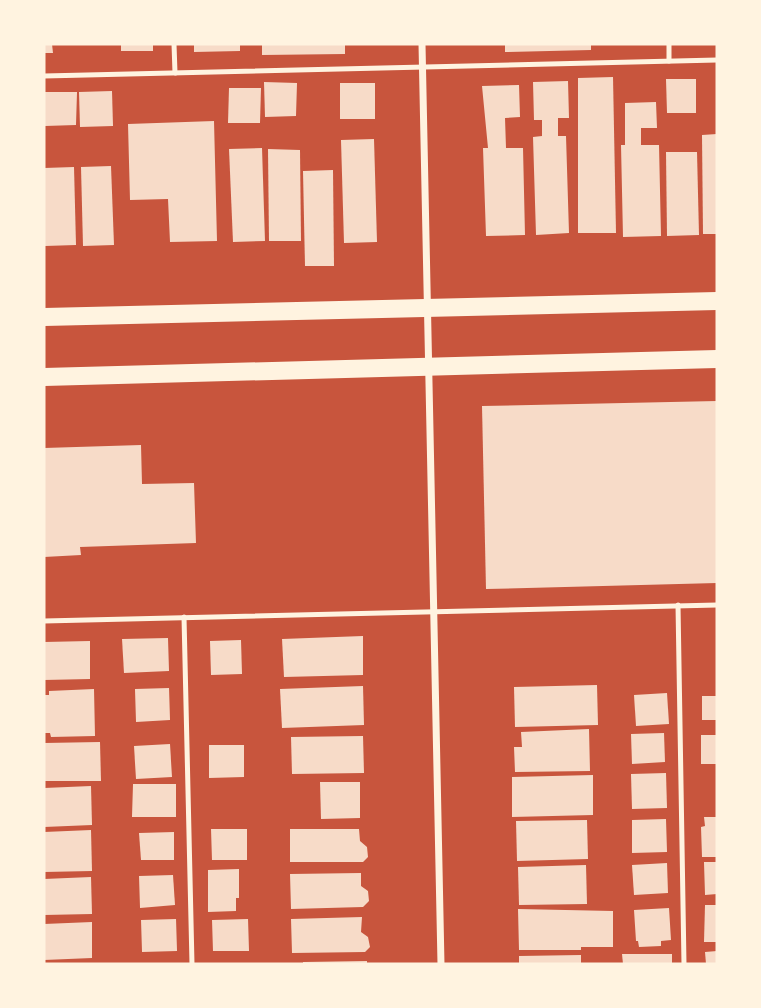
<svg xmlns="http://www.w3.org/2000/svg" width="761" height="1008" font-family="Raleway,sans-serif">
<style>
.building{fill:#f7dbc8}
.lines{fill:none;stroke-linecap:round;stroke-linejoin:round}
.service{stroke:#fff3e0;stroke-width:5}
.minor{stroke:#fff3e0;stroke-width:7}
.primary{stroke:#fff3e0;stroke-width:18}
</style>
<rect width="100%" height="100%" fill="#c8553d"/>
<g class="building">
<polygon points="44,44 52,44 53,53 44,53"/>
<rect x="121" y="44" width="32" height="7"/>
<polygon points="194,44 240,44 240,51 194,52"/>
<polygon points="262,44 345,44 345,54 262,55"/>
<polygon points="505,44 591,44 591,50 505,52"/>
<polygon points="613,77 616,233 578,233 578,78"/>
<polygon points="666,79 696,79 696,113 667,113"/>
<polygon points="568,81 569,118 558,118 558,136 566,136 569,233 536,235 533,137 542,136 542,120 534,120 533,82"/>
<polygon points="264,82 297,83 296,116 265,117"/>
<rect x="340" y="83" width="35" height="36"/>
<polygon points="519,85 520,117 505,118 506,148 523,148 525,235 486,236 483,148 488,148 482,86"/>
<polygon points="229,88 261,88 260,123 228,123"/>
<polygon points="112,91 113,126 80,127 79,92"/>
<polygon points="44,92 77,92 76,125 45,126"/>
<polygon points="656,102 657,128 641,128 641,145 659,145 661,236 623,237 621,145 625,145 625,103"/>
<polygon points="214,121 217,241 170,242 168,199 130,200 128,124"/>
<polygon points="717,134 717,234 703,234 702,135"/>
<polygon points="374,139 377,242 344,243 341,140"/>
<polygon points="262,148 265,241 233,242 229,149"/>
<polygon points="268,149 300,150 301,241 269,241"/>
<polygon points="666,152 697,152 699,235 667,236"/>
<polygon points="111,166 114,245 83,246 81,167"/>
<polygon points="74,167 76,245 45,246 44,168"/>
<polygon points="333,170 334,266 305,266 303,171"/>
<polygon points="717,401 717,583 486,589 482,406"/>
<polygon points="141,445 142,484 194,483 196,543 80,547 81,555 44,557 44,448"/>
<polygon points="363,636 363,675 284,677 282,639"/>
<polygon points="168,638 169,671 124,673 122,639"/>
<polygon points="241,640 242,674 211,675 210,641"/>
<polygon points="90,641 90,679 44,680 44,642"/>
<polygon points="597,685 598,725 515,727 514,687"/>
<polygon points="363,686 364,725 282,728 280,689"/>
<polygon points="169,688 170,720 136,722 135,689"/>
<polygon points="94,689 95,736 51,737 50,733 44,733 44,695 49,695 49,691"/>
<polygon points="667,693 669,724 636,726 634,695"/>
<rect x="702" y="696" width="15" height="24"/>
<polygon points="589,729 590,771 515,772 514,747 522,747 521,732"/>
<polygon points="664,733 665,762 632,764 631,734"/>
<rect x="701" y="735" width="16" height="29"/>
<polygon points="363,736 364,773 292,774 291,737"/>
<polygon points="100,742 101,781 44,781 44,743"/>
<polygon points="170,744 172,777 136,779 134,746"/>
<polygon points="209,745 244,745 244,777 209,778"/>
<polygon points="666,773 667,808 632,809 631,774"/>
<polygon points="593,775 593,815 512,817 512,777"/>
<polygon points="320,782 360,782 360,818 321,819"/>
<polygon points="133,784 176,784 176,817 132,817"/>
<polygon points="91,786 92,825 44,827 44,788"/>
<polygon points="704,817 717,817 717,857 702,857 701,827 705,826"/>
<polygon points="666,819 667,852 632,853 632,820"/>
<polygon points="587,820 588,859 517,861 516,821"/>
<polygon points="211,829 247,829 247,860 212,860"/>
<polygon points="290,829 359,829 360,841 367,847 368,857 363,862 290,862"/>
<polygon points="91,830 92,871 44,872 44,832"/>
<polygon points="174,832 174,860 141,860 139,833"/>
<polygon points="704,862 717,862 717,894 705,895"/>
<polygon points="667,863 668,893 634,895 632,865"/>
<polygon points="586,865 587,904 519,905 518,867"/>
<polygon points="239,869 239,898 236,898 236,911 208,912 208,870"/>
<polygon points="361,873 361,886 368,891 369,901 363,907 291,909 290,874"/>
<polygon points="173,875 175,905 140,908 139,876"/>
<polygon points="91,877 92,914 44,915 44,879"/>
<polygon points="705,905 717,905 717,942 704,942"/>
<polygon points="669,908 671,940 661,941 661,946 639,947 638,941 636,941 634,910"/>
<polygon points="518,909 613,911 613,947 581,947 581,950 519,950"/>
<polygon points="362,917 361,932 368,937 370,947 365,952 292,953 291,919"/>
<polygon points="176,919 177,951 142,952 141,920"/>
<polygon points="248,919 249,951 213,951 212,920"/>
<polygon points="92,922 92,958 44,960 44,924"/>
<polygon points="717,951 717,964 706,964 705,952"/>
<polygon points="622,954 672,954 672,964 623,964"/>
<polygon points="581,955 581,964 519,964 519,956"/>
<polygon points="367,961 367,964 303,964 303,962"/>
</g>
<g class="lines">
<g class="service">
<polyline points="174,44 175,73"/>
<polyline points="669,44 669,61"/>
<polyline points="44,76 717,60"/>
<polyline points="678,605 684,964"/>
<polyline points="184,617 192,964"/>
<polyline points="44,621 717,605"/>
</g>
<polyline class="minor" points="422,44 441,964"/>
<g class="primary">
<polyline points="44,317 717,301"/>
<polyline points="44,377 717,359"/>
</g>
</g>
<rect width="761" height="1008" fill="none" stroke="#fff3e0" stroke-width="91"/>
</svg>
